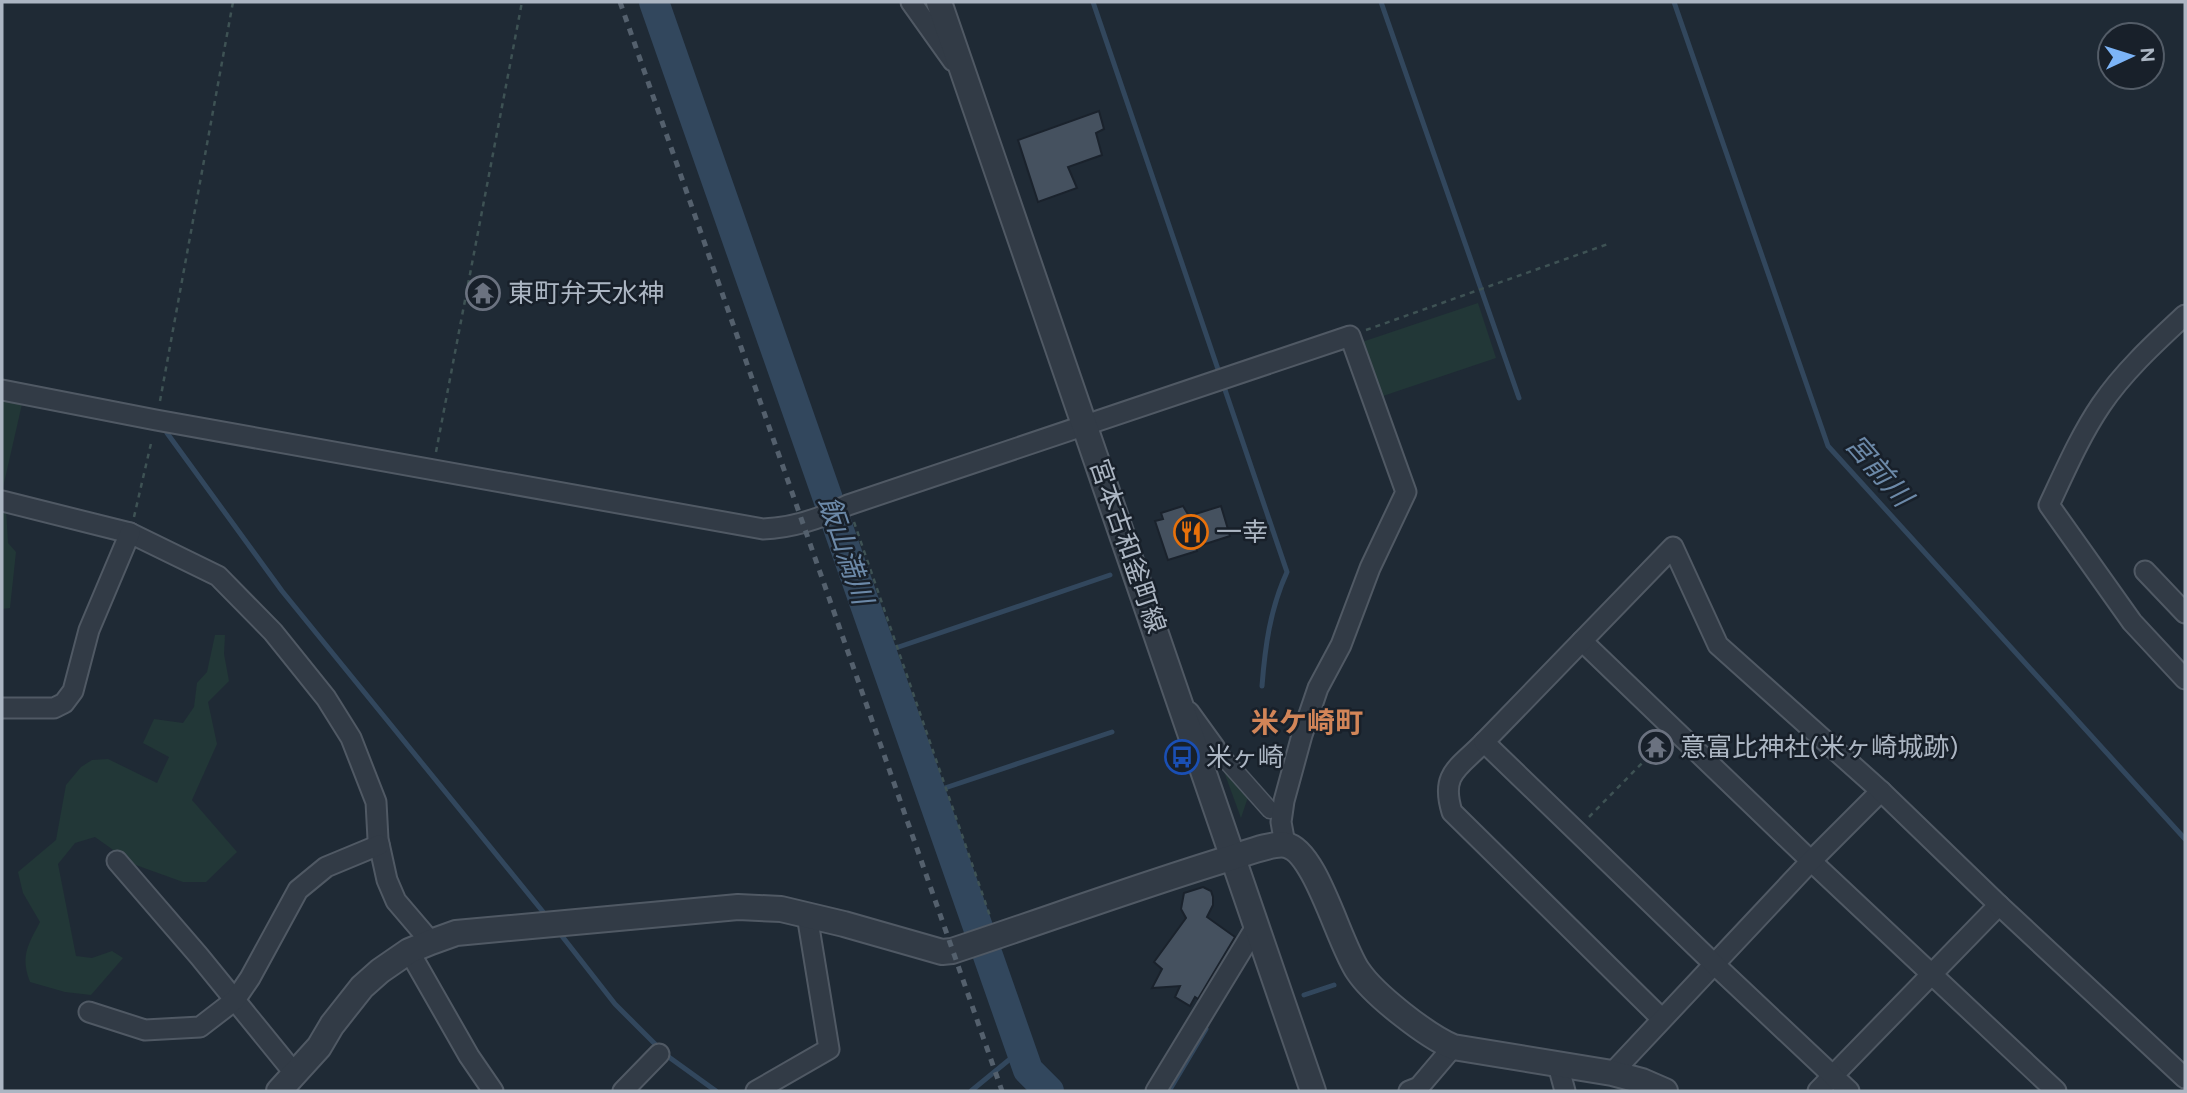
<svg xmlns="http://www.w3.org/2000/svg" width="2187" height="1093" font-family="Figtree,'Noto Sans JP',sans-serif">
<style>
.green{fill:#223737}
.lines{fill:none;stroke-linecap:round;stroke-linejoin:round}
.stream{stroke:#32475d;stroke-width:5}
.river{stroke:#32475d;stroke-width:30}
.building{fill:#45515f;stroke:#1a222c;stroke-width:2}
.pedestrian-casing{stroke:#505964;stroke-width:19}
.minor-casing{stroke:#505964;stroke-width:23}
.tertiary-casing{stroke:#505964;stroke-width:28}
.path{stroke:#3e5254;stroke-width:2.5;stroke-dasharray:5 5;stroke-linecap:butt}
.pedestrian{stroke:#323b46;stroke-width:16}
.minor{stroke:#323b46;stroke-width:19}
.tertiary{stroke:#323b46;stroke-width:24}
.rail{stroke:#54606d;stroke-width:5;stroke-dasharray:7 7;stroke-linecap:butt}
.labels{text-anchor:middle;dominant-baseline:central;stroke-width:5;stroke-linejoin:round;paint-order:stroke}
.poi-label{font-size:26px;fill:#acb6c3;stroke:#18202a;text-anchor:start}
.street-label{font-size:26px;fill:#acb6c3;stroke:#18202a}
.water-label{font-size:28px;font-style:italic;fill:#6c89a8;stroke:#18202a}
.neighbourhood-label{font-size:28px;font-weight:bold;fill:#d28558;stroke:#18202a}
</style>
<rect width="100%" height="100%" fill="#1f2a35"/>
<g class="green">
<polygon points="1478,303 1496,358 1380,397 1362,342"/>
<polygon points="2,401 22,404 2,492"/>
<polygon points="2,507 6,508 8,543 16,552 10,608 2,609"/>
<path d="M215,635H225L224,654L229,681L208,702L217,744L192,800L237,852L206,882H183L133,864L95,837L75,843L58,864L76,956L92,958L112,951L123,958L91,995L65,992L30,982C20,956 28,945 40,922L23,893L18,872L56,840L66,785L81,767L92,760L108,759L157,783L169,757L143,743L154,719L183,723L194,707L197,683L207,672Z"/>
<polygon points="1223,769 1248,797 1241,818"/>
</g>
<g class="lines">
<g class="stream">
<path d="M1093,2L1287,572C1270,609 1265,647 1262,686"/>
<polyline points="1381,2 1519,398"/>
<polyline points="1674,2 1828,446 2185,839"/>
<polyline points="167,433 282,591 548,918"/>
<polyline points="881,653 1110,575"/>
<polyline points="930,793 1112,732"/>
<polyline points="558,931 615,1004 666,1055 716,1091"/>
<polyline points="1304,995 1334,985"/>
<polyline points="971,1091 1021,1050"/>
<polyline points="1169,1091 1206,1029"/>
</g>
<polyline class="river" points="654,2 1021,1050 1028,1070 1049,1091"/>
</g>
<g class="building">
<polygon points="1099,111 1104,129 1096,133 1102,155 1068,167 1077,188 1038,202 1018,140"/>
<polygon points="1183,506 1189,516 1221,506 1230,536 1196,547 1197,551 1168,560 1155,521 1163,519 1161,513"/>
<polygon points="1659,732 1670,742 1652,761 1642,751"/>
<polygon points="1203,887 1211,891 1213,897 1213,905 1207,917 1235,937 1198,999 1195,997 1190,1006 1175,997 1180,986 1152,988 1162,969 1154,962 1186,918 1181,909 1184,893"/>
</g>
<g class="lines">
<g class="pedestrian-casing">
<polyline id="pedestrian" points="1215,748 1270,810"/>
</g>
<g class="minor-casing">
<g id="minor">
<polyline points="911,2 953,61"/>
<path d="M2185,315C2156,342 2124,371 2101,405C2080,436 2065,471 2049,505L2132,622L2185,679"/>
<path d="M2,390L156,420L763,529C792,528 822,518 848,505L1350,336L1406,492L1370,568L1341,645L1318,688L1302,735L1284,801L1281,822L1285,844"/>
<polyline points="2,501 130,533 218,576 273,632 326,698 351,738 376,802 378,839 387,880 396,901 431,942"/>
<polyline points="2145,571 2185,613"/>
<polyline points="1582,641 1811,861 2056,1091"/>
<polyline points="2,708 54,708 64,703 73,691 89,630 130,533"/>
<polyline points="1189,712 1215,748"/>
<path d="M1484,742C1459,768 1440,773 1452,812L1662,1019"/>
<polyline points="117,861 199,956 295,1074"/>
<polyline points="409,951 469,1056 493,1091"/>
<polyline points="89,1012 145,1030 200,1027 235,1000 250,978 298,890 326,867 379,845"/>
<polyline points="1558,1065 1565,1091"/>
<polyline points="1612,1073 1811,861 1881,791"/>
<polyline points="623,1091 659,1054"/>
<polyline points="756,1091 829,1049 807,915"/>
<polyline points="1156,1091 1257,925"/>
<polyline points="1409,1091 1419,1087 1453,1047"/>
<polyline points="1818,1091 1999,905"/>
<polyline points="1849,1091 1714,964 1484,742 1673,547 1718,645 1881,791 1999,905 2185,1078"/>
</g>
</g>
<g class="tertiary-casing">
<g id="tertiary">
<polyline points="939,2 1313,1091"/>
<path d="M279,1091L319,1047L332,1025L362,987L380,971L409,951L431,942L456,933L738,907L781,909L844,924L942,952L952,951C1043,921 1133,888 1224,860C1239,856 1272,842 1286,845C1316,851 1339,944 1358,971C1374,995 1427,1036 1453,1047L1612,1073L1642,1081L1665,1091"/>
</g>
</g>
<g class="path">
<polyline points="1366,330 1608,244"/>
<polyline points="160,401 233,2"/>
<polyline points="436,452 522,2"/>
<polyline points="134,517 152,439"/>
<polyline points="854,522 990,916"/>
<polyline points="1589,817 1648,757"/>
</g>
<use href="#pedestrian" class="pedestrian"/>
<use href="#minor" class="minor"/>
<use href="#tertiary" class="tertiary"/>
<polyline class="rail" points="620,2 1002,1091"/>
</g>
<defs>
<g id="temple-ring" transform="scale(1.75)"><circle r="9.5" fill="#18202a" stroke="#6b7280" stroke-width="1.5"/><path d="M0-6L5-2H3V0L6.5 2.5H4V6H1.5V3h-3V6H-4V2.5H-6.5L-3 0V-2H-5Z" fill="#6b7280"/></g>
<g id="restaurant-ring" transform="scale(1.75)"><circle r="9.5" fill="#18202a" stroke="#e8710a" stroke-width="1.5"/><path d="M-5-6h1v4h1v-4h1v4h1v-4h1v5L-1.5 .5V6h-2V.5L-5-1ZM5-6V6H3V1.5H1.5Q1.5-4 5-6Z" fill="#e8710a"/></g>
<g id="bus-ring" transform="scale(1.75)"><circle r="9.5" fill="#18202a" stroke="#1a4fb4" stroke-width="1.5"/><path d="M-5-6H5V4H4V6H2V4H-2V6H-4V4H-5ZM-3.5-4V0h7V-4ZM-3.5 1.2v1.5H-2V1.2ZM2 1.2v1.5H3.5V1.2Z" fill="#1a4fb4"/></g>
</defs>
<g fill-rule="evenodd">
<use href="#temple-ring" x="483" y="293"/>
<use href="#restaurant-ring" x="1191" y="532"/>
<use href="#temple-ring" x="1656" y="747"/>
<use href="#bus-ring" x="1182" y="757"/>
</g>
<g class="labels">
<g class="poi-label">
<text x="508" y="293">東町弁天水神</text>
<text x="1216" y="532">一幸</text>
<text x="1680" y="747">意富比神社(米ヶ崎城跡)</text>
<text x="1206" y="757">米ヶ崎</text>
</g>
<g class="street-label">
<text transform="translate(1128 546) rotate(71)">宮本古和釜町線</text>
</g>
<g class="water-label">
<text transform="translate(1879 470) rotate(49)">宮前川</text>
<text transform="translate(846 550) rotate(71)">飯山満川</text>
</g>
<g class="neighbourhood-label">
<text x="1307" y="722">米ケ崎町</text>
</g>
</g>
<rect width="2187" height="1093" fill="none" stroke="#acb6c3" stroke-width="7"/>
<g transform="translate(2131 56) rotate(86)"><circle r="33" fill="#18202a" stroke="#535c67" stroke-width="2"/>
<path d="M0-5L12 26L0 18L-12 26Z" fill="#7cb4f7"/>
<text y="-10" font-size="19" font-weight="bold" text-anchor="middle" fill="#acb6c3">N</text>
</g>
</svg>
